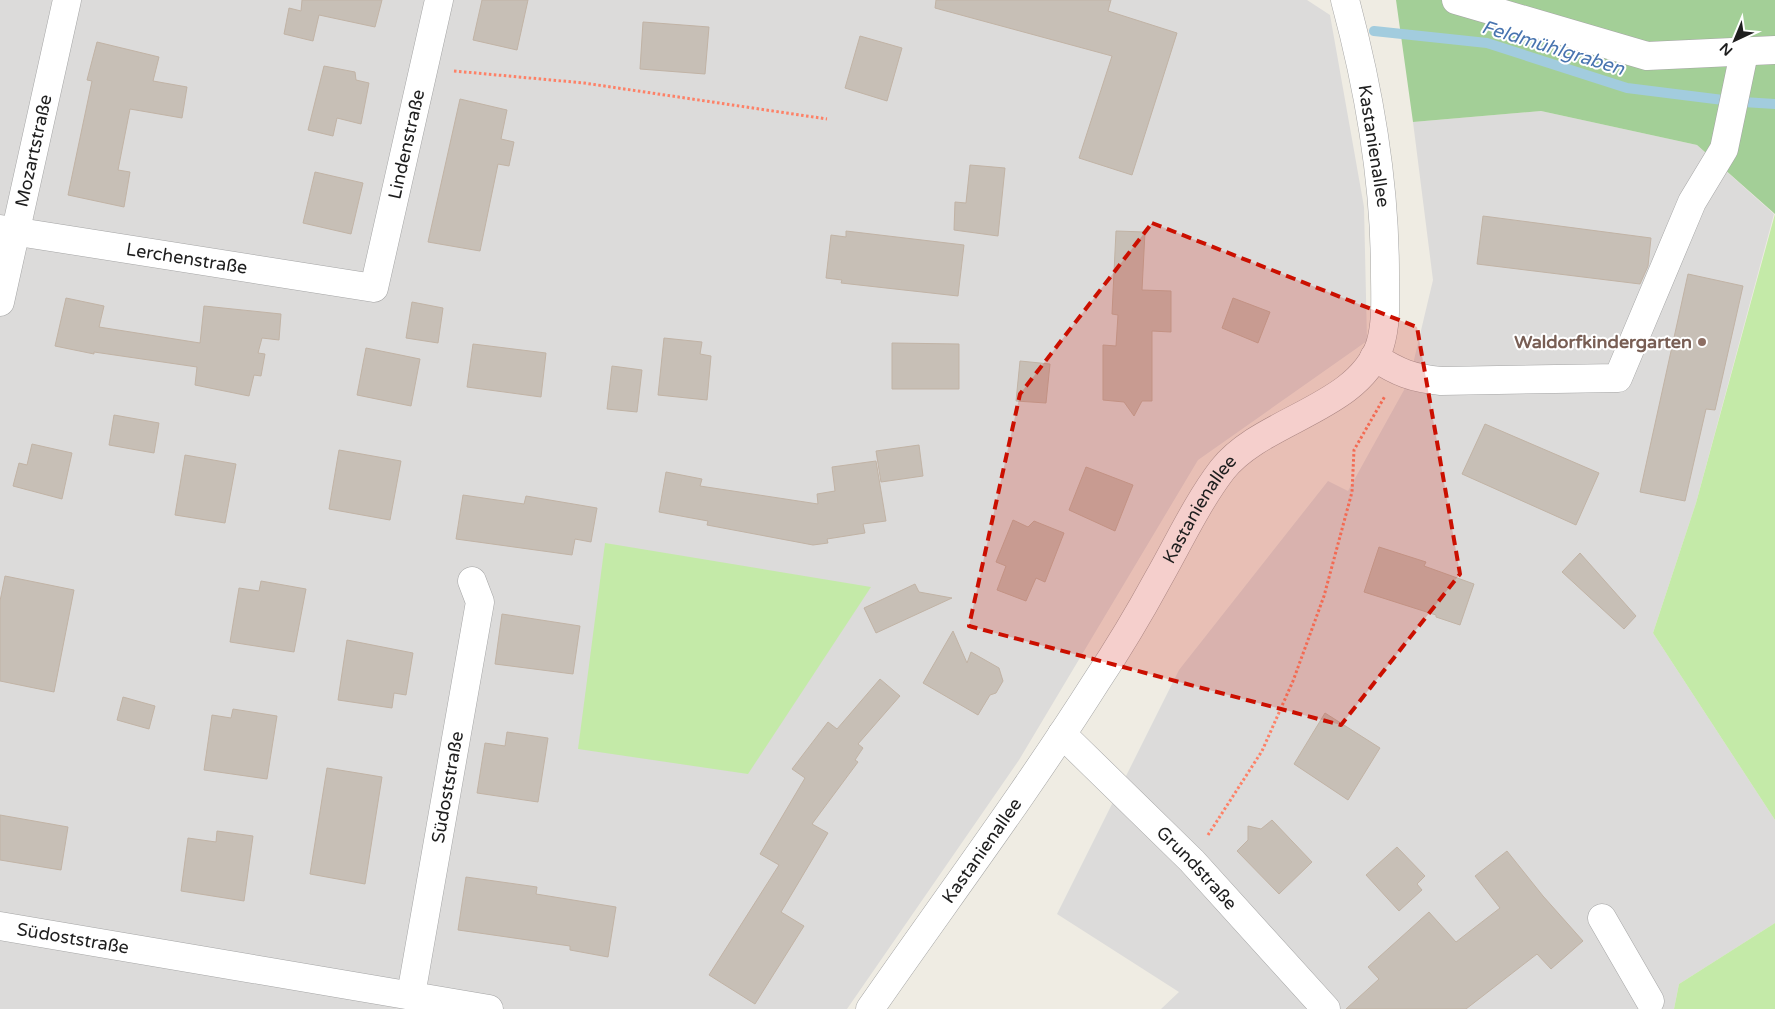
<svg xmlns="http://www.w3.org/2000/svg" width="1775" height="1009" font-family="'Varela Round',sans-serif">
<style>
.residential{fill:#dcdbda}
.grass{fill:#c4eaa8}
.forest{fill:#a3cf97}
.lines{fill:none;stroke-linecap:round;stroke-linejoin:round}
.stream{stroke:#a2ccde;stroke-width:10}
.building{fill:#c7bfb6;stroke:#c1b3a5}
.minor-casing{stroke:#a5a5a5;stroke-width:29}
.path{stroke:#fd8167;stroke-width:3;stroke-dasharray:2.5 2.5;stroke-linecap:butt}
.minor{stroke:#fff;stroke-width:28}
.marked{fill:#cb0f00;fill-opacity:0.2;stroke:#cb0f00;stroke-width:4;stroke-dasharray:10 6;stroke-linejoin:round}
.education-dot{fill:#8d6e63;stroke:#fff;stroke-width:2}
.labels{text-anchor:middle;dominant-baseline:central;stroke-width:4;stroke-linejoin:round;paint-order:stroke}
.street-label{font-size:18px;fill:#1e1e1e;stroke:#fff}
.education-label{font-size:18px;font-weight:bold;fill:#785e54;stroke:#fff;text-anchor:end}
.water-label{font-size:19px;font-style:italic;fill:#4874af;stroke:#fff}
</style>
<rect width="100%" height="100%" fill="#efece3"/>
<g class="residential">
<polygon points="0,0 1307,0 1330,15 1364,207 1367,341 1198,460 1019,760 847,1009 0,1009"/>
<polygon points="1541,111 1697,145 1774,214 1696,503 1653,633 1775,820 1775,923 1679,984 1674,1009 1161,1009 1179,992 1057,914 1179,670 1328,481 1348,491 1409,381 1433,280 1413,122"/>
</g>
<g class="grass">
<polygon points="1775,214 1775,820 1653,633 1696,503"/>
<polygon points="605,543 871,587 748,774 578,749"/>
<polygon points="1775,923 1775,1009 1674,1009 1679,984"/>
</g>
<polygon class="forest" points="1396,0 1775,0 1775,214 1697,145 1541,111 1413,122"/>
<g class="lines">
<g class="stream">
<polyline points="1374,31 1487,43 1627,88 1723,100"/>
<polyline points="1743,102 1775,104"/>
</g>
</g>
<g class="building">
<polygon points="302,0 382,0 375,27 319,15 313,41 284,34 289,8 301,11"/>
<polygon points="482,0 528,0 517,50 473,40"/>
<polygon points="936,0 1111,0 1108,11 1177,33 1132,175 1079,158 1112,56 935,8"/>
<polygon points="643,22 709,27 705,74 640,69"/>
<polygon points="860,36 902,48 887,101 845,88"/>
<polygon points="97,42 159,57 153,81 187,87 182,118 130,109 118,170 130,172 124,207 68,195 92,81 87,80"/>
<polygon points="324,66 355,72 356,80 369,83 361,124 337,118 333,136 308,130"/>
<polygon points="460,99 507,110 501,139 514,142 509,166 498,164 480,251 428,242"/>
<polygon points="970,165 1005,168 998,236 954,230 955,202 966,203"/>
<polygon points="315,172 363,183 351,234 303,223"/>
<polygon points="1483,216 1651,238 1648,266 1640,284 1477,264"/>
<polygon points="846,231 964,245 958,296 841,283 842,280 826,278 831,235 846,237"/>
<polygon points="1116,231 1145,232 1142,290 1171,291 1171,332 1152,331 1152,401 1142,401 1134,416 1124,402 1103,400 1103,345 1116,346 1118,315 1112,314"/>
<polygon points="1688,274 1743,286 1715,410 1706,409 1685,501 1640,492"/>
<polygon points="66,298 104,306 99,327 200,343 204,306 281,314 279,340 262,338 258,353 265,354 261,376 254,375 249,396 195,385 197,367 94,352 94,354 55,346"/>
<polygon points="1233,298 1270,312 1258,343 1222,328"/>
<polygon points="412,302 443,308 438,343 406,338"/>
<polygon points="664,338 702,342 700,354 711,356 707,400 658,395"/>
<polygon points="892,343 959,344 959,389 892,389"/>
<polygon points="473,344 546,353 541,397 467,387"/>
<polygon points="366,348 420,359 411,406 357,395"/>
<polygon points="1020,361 1050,364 1046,403 1016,401"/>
<polygon points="612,366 642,370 637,412 607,409"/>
<polygon points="114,415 159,423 154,453 109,445"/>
<polygon points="1485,424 1599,473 1576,525 1462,474"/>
<polygon points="32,444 72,453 62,499 13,486 19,463 27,465"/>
<polygon points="919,445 923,476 881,482 876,451"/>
<polygon points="339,450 401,461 390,520 329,509"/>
<polygon points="185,455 236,464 225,523 175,515"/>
<polygon points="876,461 886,521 863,524 865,533 827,539 828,543 813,545 707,525 708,521 659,512 666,472 702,479 700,486 818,504 817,494 835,491 832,467"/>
<polygon points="1086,467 1133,485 1115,531 1069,510"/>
<polygon points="463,495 524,504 526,496 597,508 591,542 575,539 572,555 456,539"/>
<polygon points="1013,520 1028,527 1034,521 1064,533 1045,582 1036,578 1026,601 997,590 1006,566 996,562"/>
<polygon points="1379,547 1426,562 1424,566 1474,584 1460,625 1436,617 1436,615 1364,592"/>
<polygon points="1580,553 1636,616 1624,629 1562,572"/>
<polygon points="5,576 74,590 54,692 0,681 0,601"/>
<polygon points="261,581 306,589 294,652 230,642 239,588 259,591"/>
<polygon points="915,584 919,592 952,598 876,633 864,608"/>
<polygon points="502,614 580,626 573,674 495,664"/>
<polygon points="953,631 967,663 971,652 999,668 1003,681 996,693 990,695 978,715 923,683"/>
<polygon points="347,640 413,653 406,695 394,693 392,708 338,700"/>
<polygon points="880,679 900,696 858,744 863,748 855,760 858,762 812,824 828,833 781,912 804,926 755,1004 709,975 779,865 760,854 805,778 792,769 828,722 837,729"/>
<polygon points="123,697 155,706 149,729 117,720"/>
<polygon points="233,709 277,716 267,779 204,770 212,715 231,718"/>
<polygon points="1325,713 1380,748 1348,800 1294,764"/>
<polygon points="507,732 548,738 538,802 477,793 485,743 505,746"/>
<polygon points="327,768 382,777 365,884 310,874"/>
<polygon points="0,815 68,827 61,870 0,860"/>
<polygon points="1272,820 1312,862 1279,894 1237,851 1248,840 1248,826 1261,829"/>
<polygon points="217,831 253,836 244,901 181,891 188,838 216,842"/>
<polygon points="1397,847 1425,876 1417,884 1422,890 1399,911 1366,875"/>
<polygon points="1507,851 1543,896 1583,941 1551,969 1537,954 1466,1009 1346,1009 1379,979 1368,967 1429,912 1456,942 1500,908 1475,876"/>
<polygon points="466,877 537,887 536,894 616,907 608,957 570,950 570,946 458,930"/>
</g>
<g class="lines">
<g class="minor-casing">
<g id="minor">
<polyline points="1456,0 1647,56 1775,50"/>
<path id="s1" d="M0,229L374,288L439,0"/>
<path id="s2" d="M0,302L67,0"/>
<path d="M1374,357C1399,373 1412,378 1441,381L1618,378L1692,202L1724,149L1744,53"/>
<path id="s3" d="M1062,734L1192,861L1326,1009"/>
<polyline points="1602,918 1650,1001"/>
<path id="s4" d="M0,926L489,1009"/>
<path id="s5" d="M411,995L480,602L472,581"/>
<path id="s6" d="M870,1009C945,901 1025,794 1096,682C1118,649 1139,614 1158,579C1179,542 1197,503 1222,470C1262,419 1358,409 1380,345C1387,322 1385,297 1385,273C1385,181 1369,89 1345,0"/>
</g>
</g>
<g class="path">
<polyline points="454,71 584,83 827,119"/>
<polyline points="1208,835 1262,751 1293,681 1324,596 1352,492 1354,450 1385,396"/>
</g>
<use href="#minor" class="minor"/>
</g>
<path class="marked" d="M1152,223L1417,327L1460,574L1341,725L969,626L1020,394Z"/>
<circle class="education-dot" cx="1702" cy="342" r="5"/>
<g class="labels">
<g class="street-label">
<text stroke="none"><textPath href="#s1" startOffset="526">Lindenstraße</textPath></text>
<text transform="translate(1374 146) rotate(81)">Kastanienallee</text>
<text stroke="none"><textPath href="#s2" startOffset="155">Mozartstraße</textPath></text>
<text stroke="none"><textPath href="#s1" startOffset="189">Lerchenstraße</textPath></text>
<text stroke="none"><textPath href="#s6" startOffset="599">Kastanienallee</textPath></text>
<text stroke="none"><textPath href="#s5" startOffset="211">Südoststraße</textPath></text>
<text stroke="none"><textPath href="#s6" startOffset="194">Kastanienallee</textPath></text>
<text stroke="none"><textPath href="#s3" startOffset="190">Grundstraße</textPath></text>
<text stroke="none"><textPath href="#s4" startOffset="74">Südoststraße</textPath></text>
</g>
<g class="education-label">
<text x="1692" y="342">Waldorfkindergarten</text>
</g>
<g class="water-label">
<text transform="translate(1553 48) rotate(17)">Feldmühlgraben</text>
</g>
</g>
<g transform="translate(1735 40) rotate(224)" stroke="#ffffff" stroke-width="4" paint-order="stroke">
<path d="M0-4L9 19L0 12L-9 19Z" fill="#1e1e1e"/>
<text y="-8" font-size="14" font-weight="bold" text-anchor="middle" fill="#1e1e1e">N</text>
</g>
</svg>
